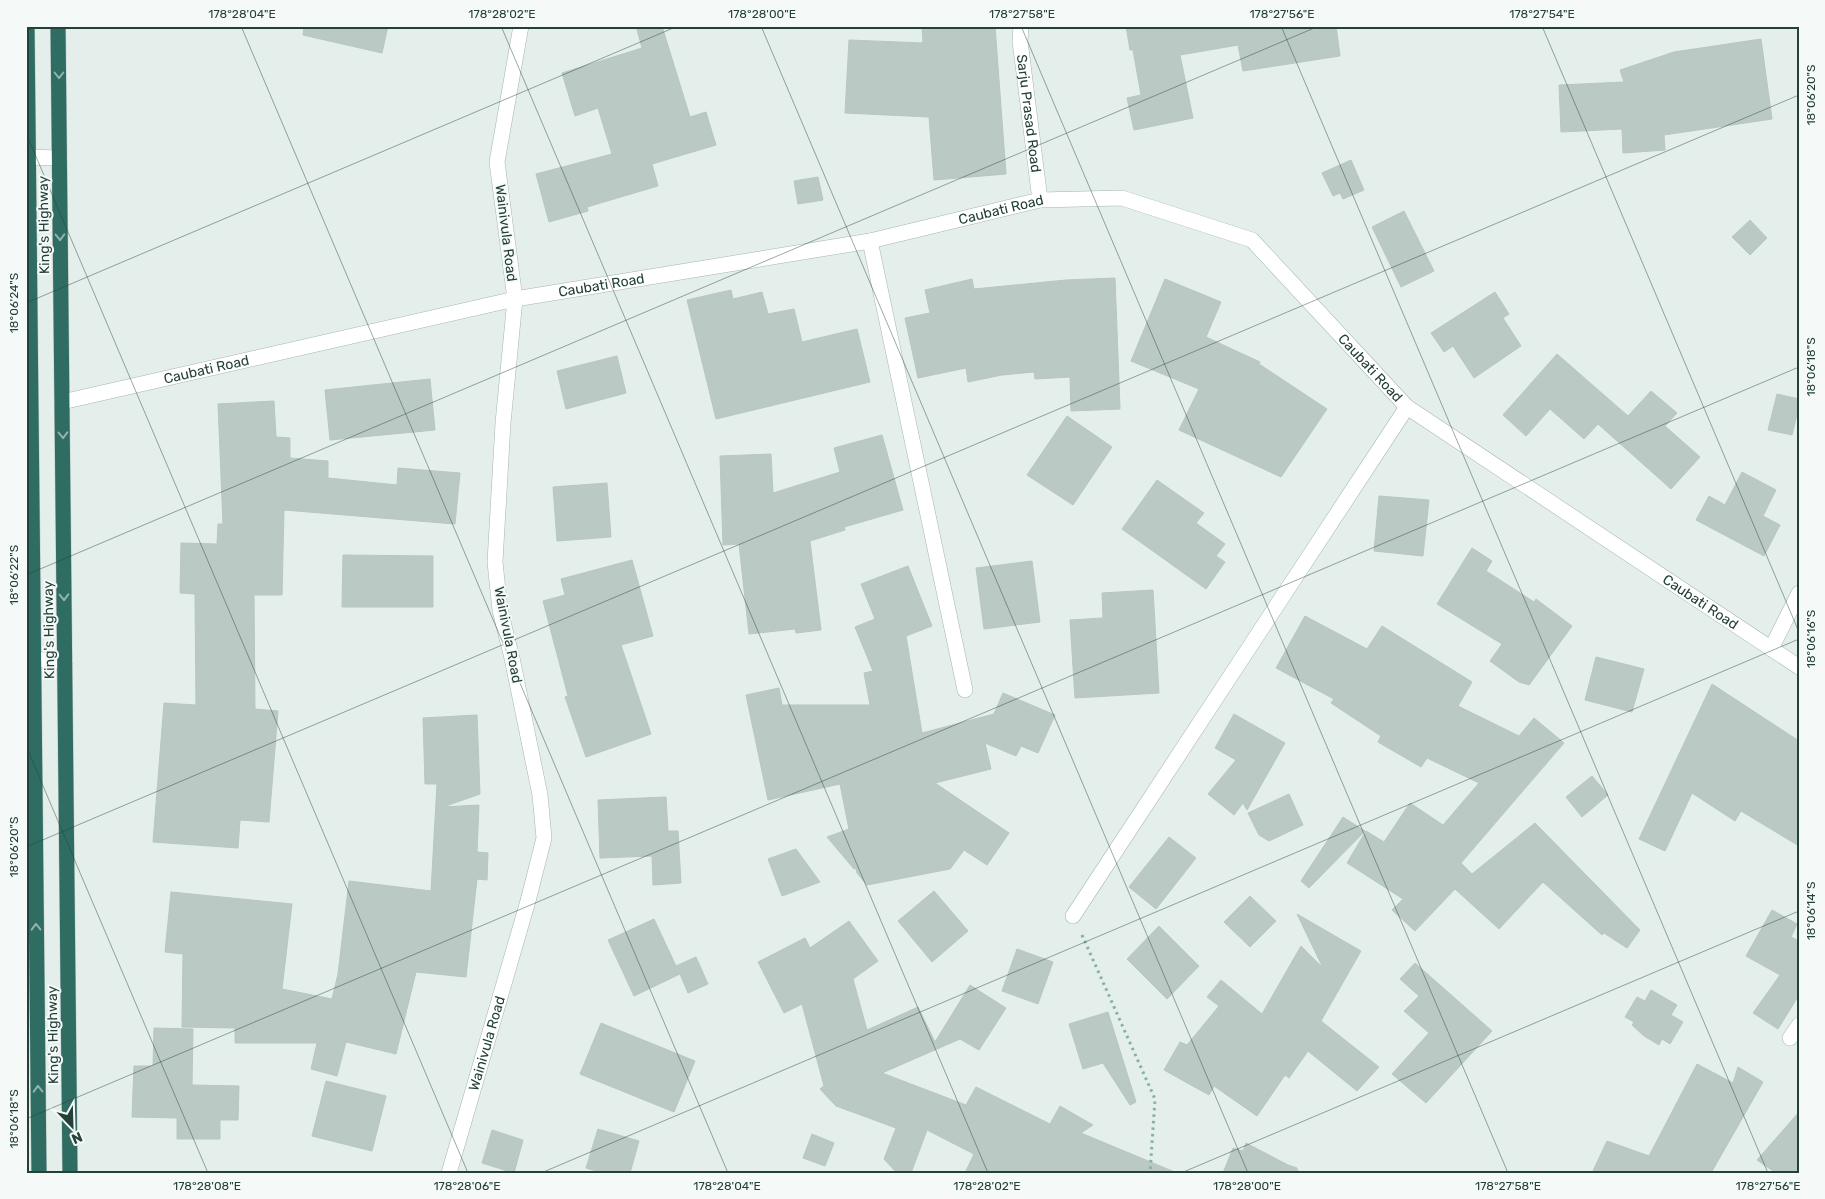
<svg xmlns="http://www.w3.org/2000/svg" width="1825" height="1199" font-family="Rubik,sans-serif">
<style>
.building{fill:#bac9c3;stroke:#b7c7c1}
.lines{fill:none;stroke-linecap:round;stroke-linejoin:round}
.minor-casing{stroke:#a6b6b1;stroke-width:16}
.highway-casing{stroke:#c1cac8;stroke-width:16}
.path{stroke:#85b1a5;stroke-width:3;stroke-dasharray:2.5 4;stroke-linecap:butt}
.minor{stroke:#fff;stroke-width:15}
.highway{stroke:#2f6c62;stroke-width:15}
.oneway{stroke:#92b3ad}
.ticks{fill:none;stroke:#234039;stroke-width:1;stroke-opacity:0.45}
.labels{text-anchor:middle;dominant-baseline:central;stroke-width:4;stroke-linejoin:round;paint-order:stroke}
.street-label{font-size:14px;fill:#234039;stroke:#f5faf8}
.neatline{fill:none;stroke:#234039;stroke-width:2}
.ticks-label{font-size:12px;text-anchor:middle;fill:#234039}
</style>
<rect width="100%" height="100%" fill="#e4eeea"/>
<g class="building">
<polygon points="304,26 388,26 382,53 303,35"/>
<polygon points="636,26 662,26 690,117 706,112 716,145 652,164 658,186 587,207 588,211 549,222 536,174 612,154 598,108 575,116 562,73 642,48"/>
<polygon points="922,26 995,26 1006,174 934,180 929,117 845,113 849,40 923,43"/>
<polygon points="1126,26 1336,26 1340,56 1243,71 1238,45 1180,55 1193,118 1134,130 1127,98 1141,95 1133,50 1130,50"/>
<polygon points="1761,39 1772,119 1664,135 1665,150 1623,153 1622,129 1561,132 1559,85 1624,82 1620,70 1674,52"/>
<polygon points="1351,160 1364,190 1343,199 1340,193 1333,196 1322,173"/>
<polygon points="818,177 823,200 798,204 794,181"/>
<polygon points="1404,211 1434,271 1401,287 1372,227"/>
<polygon points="1750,220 1767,238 1750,255 1732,237"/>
<polygon points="1115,278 1120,409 1071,411 1070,377 1035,379 1034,372 1002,375 968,382 966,368 918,378 905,318 930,313 925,290 972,279 974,289 1066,280"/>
<polygon points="1165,279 1221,302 1206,337 1260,362 1259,364 1327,409 1281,477 1179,430 1199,389 1131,361"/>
<polygon points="731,290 733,299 762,292 768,314 794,309 802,342 857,329 870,382 716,419 687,300"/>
<polygon points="1495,292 1509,314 1503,318 1521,346 1474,378 1453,346 1444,352 1431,333"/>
<polygon points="1557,354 1628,416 1651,391 1677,413 1665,426 1700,457 1671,489 1598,424 1584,439 1550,409 1526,436 1503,415"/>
<polygon points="617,356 626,393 566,409 557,371"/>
<polygon points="430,379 435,430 330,440 325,390"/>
<polygon points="1777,394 1799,399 1799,406 1792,435 1768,430"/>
<polygon points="274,401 276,437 290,438 290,458 328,461 328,478 397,485 398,468 460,473 455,524 284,510 282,595 254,595 255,709 278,711 269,822 240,820 238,848 153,842 164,703 196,705 195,594 180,593 181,543 217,544 218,524 223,524 218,404"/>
<polygon points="1067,416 1112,447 1073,505 1027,475"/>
<polygon points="882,435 903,510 844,527 845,530 810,541 821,630 796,633 795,629 749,634 739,544 723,545 720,456 771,454 773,493 840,472 834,448"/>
<polygon points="1742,472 1776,490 1763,516 1780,525 1764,556 1696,520 1709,496 1725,505"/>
<polygon points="1157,480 1204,513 1196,523 1225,544 1216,556 1225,562 1206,589 1122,529"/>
<polygon points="607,483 611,537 557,541 553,487"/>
<polygon points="1379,496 1429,500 1423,556 1374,551"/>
<polygon points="1472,548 1492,561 1486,571 1534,602 1536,599 1572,626 1529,685 1519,682 1490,661 1502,644 1437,604"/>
<polygon points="343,555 433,556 433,607 342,607"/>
<polygon points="632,560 653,636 621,645 651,734 586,757 565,697 568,696 543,601 565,595 561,579"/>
<polygon points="1032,561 1040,622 984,629 976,568"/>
<polygon points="908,566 932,626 906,636 922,733 994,714 1003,693 1055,715 1038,753 1021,746 1016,756 985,743 991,769 935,783 1009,833 987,865 964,850 950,869 867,885 857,873 856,868 854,869 827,837 849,829 840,784 768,800 746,695 779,688 782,705 870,705 864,673 873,671 855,627 875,619 861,584"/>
<polygon points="1153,590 1159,693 1075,698 1070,620 1103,618 1102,593"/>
<polygon points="1305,616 1367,649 1382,626 1472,682 1458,706 1519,736 1534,718 1564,743 1461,863 1472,874 1535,823 1640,930 1627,948 1604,933 1602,935 1543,882 1499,929 1455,889 1415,931 1392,910 1403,899 1347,863 1366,831 1384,842 1410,803 1443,825 1479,783 1427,758 1421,767 1378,742 1381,736 1331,703 1334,699 1276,668"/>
<polygon points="1596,657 1644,669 1632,712 1585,700"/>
<polygon points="1712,684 1799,741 1799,846 1741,811 1735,821 1692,793 1665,851 1639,839"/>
<polygon points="1234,714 1285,743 1247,810 1243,803 1234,815 1208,794 1236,760 1215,748"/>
<polygon points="477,715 480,794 443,807 479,805 477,852 488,853 487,880 477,879 466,977 416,972 396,1054 346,1042 337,1076 311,1069 317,1043 235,1043 235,1028 182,1027 183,954 165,952 171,892 292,904 282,989 332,999 338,974 349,881 431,891 437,784 425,784 423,718"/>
<polygon points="1592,776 1608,795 1582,817 1566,797"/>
<polygon points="1289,794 1303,825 1269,841 1259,835 1248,813"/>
<polygon points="666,797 668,831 678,831 681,883 653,885 652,856 600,858 598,800"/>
<polygon points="1343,817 1365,831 1309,888 1301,881"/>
<polygon points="1169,837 1196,858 1156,909 1129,887"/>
<polygon points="796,849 820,882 782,896 768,859"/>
<polygon points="934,891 968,931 932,962 898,921"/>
<polygon points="1250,896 1276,921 1250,947 1224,922"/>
<polygon points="1772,910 1797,924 1791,937 1799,941 1799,995 1778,1029 1753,1013 1780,975 1746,956"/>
<polygon points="1297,914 1361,951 1321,1021 1379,1067 1357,1091 1308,1051 1289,1078 1285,1075 1257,1116 1214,1086 1209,1095 1164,1070 1180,1042 1187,1045 1219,1006 1207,997 1221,980 1262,1014 1301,946 1323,968"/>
<polygon points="654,919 676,966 696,957 708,984 688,993 680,974 634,996 608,940"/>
<polygon points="849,921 878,961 853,979 867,1030 918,1007 935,1042 970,985 1006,1008 979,1050 960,1039 882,1073 966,1105 976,1087 1050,1124 1060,1106 1093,1125 1081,1133 1177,1173 965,1173 974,1154 927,1130 911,1173 897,1173 884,1159 896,1128 836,1106 820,1089 824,1086 802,1004 784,1013 758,962 805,938 810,948"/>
<polygon points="1159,926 1199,966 1167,999 1127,959"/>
<polygon points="1017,949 1053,962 1038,1004 1002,991"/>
<polygon points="1415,963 1492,1031 1426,1103 1392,1074 1429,1033 1404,1011 1419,996 1400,979"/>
<polygon points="1651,990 1677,1005 1671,1015 1683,1022 1670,1044 1662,1039 1659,1045 1644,1036 1632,1025 1634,1022 1625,1017 1637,997 1645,1001"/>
<polygon points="1108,1012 1136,1102 1130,1105 1103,1063 1083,1069 1069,1024"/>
<polygon points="601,1023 695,1061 674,1112 580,1074"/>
<polygon points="154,1028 193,1029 192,1085 239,1086 238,1120 220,1120 220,1139 177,1139 177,1118 132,1117 134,1066 153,1066"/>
<polygon points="1697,1064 1733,1083 1738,1067 1763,1082 1711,1173 1592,1173 1607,1141 1649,1156"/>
<polygon points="326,1081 386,1096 372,1151 312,1136"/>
<polygon points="1799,1112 1799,1173 1776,1173 1757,1160"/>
<polygon points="598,1129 639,1141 630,1173 603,1173 586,1168"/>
<polygon points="492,1130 523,1140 514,1173 482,1163"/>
<polygon points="812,1134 834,1143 825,1166 803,1158"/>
<polygon points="1246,1143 1288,1165 1297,1168 1297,1170 1302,1173 1223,1173 1233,1148 1243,1151"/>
</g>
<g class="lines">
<g class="minor-casing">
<g id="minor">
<path id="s1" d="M1021,26L1020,41L1040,200"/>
<polyline points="26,157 59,158"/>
<polyline points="870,241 965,690"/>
<path id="s2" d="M62,402L515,299L870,241L1040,200L1122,198L1252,240L1407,407L1799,667"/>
<polyline points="1771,649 1799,593"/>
<polyline points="26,659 65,661"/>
<polyline points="1073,916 1407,407"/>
<polyline points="1790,1038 1799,1025"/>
<path id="s3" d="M449,1173L528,901L544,838L540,795L512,658L500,610L495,562L503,423L515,299L497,162L521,26"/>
</g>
</g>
<g class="highway-casing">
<g id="highway">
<polyline points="27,26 39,1173"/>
<polyline points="58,26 70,1173"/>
</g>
</g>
<polyline class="path" points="1082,935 1155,1099 1150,1173"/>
<use href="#minor" class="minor"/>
<use href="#highway" class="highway"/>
</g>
<defs><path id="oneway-chevron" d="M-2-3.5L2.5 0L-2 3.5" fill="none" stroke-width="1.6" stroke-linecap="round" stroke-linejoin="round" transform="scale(1.25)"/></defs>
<g class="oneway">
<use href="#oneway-chevron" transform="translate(59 75) rotate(90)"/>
<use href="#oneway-chevron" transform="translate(60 237) rotate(89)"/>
<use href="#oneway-chevron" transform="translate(63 435) rotate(89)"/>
<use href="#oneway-chevron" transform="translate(64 597) rotate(89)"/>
<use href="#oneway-chevron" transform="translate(36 927) rotate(-91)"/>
<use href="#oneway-chevron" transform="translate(38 1089) rotate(-91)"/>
</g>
<path class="ticks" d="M241,26L728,1173M501,26L988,1173M761,26L1248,1173M1021,26L1508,1173M1281,26L1768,1173M1542,26L1799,632M26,31L38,26M26,133L468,1173M26,303L678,26M26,575L1319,26M26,746L208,1173M26,847L1799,95M26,1119L1799,367M541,1173L1799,639M1181,1173L1799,911"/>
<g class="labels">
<g class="street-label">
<text stroke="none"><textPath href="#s1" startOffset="88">Sarju Prasad Road</textPath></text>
<text stroke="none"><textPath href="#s2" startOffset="959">Caubati Road</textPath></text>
<text transform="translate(44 225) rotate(-91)">King's Highway</text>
<text transform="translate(506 233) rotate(83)">Wainivula Road</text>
<text stroke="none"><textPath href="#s2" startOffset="552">Caubati Road</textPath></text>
<text stroke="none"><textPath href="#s2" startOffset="148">Caubati Road</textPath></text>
<text stroke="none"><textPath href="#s2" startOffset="1392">Caubati Road</textPath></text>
<text stroke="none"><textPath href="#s2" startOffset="1798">Caubati Road</textPath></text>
<text transform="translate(49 630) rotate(-91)">King's Highway</text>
<text transform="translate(508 635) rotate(79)">Wainivula Road</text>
<text transform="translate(53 1035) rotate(-91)">King's Highway</text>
<text stroke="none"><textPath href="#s3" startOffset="135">Wainivula Road</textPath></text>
</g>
</g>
<rect width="1825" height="1199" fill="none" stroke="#f5faf8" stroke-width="55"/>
<g transform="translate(72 1126) rotate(157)" stroke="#f5faf8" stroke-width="4" paint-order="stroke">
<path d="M0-4L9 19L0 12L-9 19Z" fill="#234039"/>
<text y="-8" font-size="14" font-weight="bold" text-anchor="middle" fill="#234039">N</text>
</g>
<rect x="28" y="28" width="1770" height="1144" class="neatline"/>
<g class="ticks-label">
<text x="242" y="18">178°28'04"E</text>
<text x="502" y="18">178°28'02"E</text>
<text x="762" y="18">178°28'00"E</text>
<text x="1022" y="18">178°27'58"E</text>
<text x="1282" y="18">178°27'56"E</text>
<text x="1542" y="18">178°27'54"E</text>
<text transform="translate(1811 95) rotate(-90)" y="4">18°06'20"S</text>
<text transform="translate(14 303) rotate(-90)" y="4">18°06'24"S</text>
<text transform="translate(1811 367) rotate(-90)" y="4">18°06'18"S</text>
<text transform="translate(14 575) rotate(-90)" y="4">18°06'22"S</text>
<text transform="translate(1811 639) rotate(-90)" y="4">18°06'16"S</text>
<text transform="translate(14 847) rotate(-90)" y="4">18°06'20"S</text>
<text transform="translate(1811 911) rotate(-90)" y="4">18°06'14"S</text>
<text transform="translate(14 1119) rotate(-90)" y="4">18°06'18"S</text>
<text x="207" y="1190">178°28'08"E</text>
<text x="467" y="1190">178°28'06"E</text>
<text x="727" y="1190">178°28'04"E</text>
<text x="987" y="1190">178°28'02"E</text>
<text x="1247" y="1190">178°28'00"E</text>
<text x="1508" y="1190">178°27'58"E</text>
<text x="1768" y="1190">178°27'56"E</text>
</g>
</svg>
